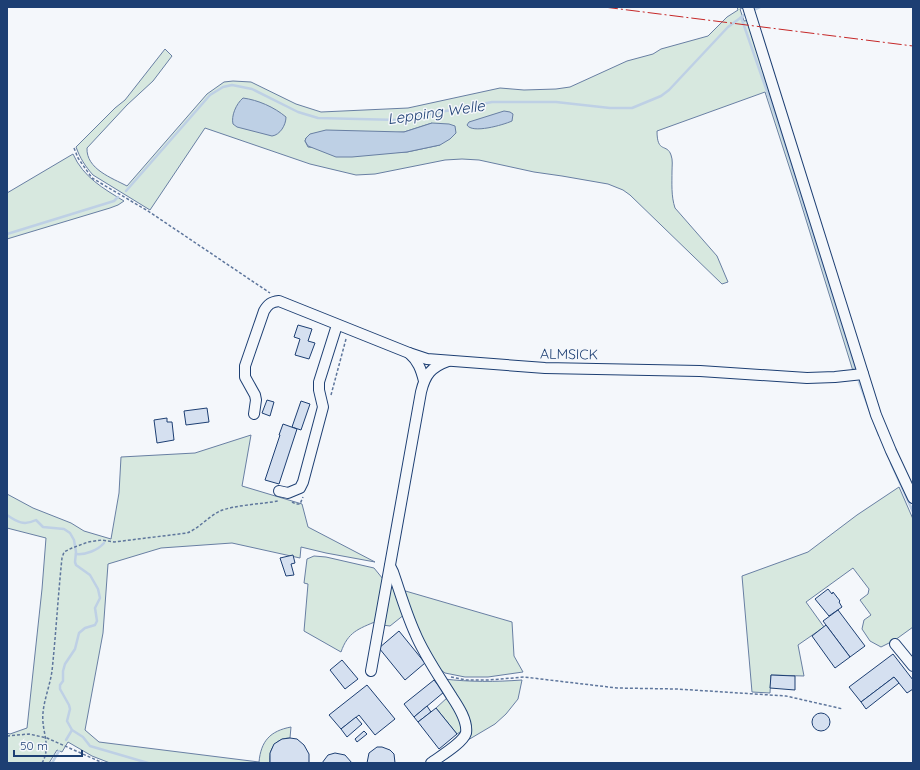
<svg xmlns="http://www.w3.org/2000/svg" width="920" height="770" font-family="Quicksand,sans-serif">
<style>
.green{fill:#d7e8df;stroke:#687fa3;fill-rule:evenodd}
.water{fill:#bed0e5;stroke:#687fa3}
.lines{fill:none;stroke-linecap:round;stroke-linejoin:round}
.stream{stroke:#bed0e5;stroke-width:2.5}
.building{fill:#d5e0f0;stroke:#1d3f73}
.minor-casing{stroke:#1d3f73;stroke-width:12}
.path{stroke:#5e769c;stroke-width:1.5;stroke-dasharray:3 2;stroke-linecap:butt}
.minor{stroke:#f4f7fb;stroke-width:10}
.power{stroke:#c62828;stroke-width:1;stroke-dasharray:14 3 2 3;stroke-linecap:butt}
.labels{text-anchor:middle;dominant-baseline:central;stroke-width:3;stroke-linejoin:round;paint-order:stroke}
.street-label{font-size:14px;fill:#1d3f73;stroke:#f4f7fb}
.water-label{font-size:15px;font-style:italic;fill:#1d3f73;stroke:#f4f7fb}
</style>
<rect width="100%" height="100%" fill="#f4f7fb"/>
<g class="green">
<path d="M737,7H744L740,9L744,21L750,20L856,364L853,371L799,197L765,92L657,131C657,154 667,143 671,155C673,160 672,166 672,171C672,183 671,196 675,208L717,256L728,282L722,284L630,195L623,190L608,184L562,176L534,172L479,160L462,159L445,160L375,174L356,175L310,164L205,128L150,210L93,175C85,166 80,158 76,147L115,108L125,100L165,49L172,56L153,81L127,105L87,148C86,169 112,178 127,186L207,94L224,82L233,81L251,82L296,104L321,112L408,108L500,88L524,90L556,89L570,87L627,61L653,54L661,49L708,36L727,17L738,10ZM432,123L440,145L407,152L381,153L308,147L305,141L306,138L404,132Z"/>
<path d="M73,154C83,177 104,189 124,201L118,205L110,208L7,239V193Z"/>
<path d="M251,435L242,486L302,504L308,527L375,562L326,553L301,547L300,558L232,543L161,548L108,564L103,633L85,730L99,742L259,762C261,741 270,731 291,727L290,738C276,738 268,749 270,763H110L92,756L68,742L62,752L57,750L49,763H7V733L10,734L27,728L42,589L46,538L7,528V494L33,508L71,523L84,531L111,539L119,493L121,457L195,453Z"/>
<polygon points="899,487 913,519 913,627 895,640 881,647 870,641 862,629 864,620 871,615 860,600 868,594 869,589 853,568 806,602 824,627 798,645 804,676 771,675 770,693 752,692 742,576 808,552 857,515"/>
<path d="M314,556L326,557L374,568L383,579L377,621C358,629 348,632 341,652L304,631L308,584L304,583L307,559Z"/>
<polygon points="390,572 405,614 390,626 382,625"/>
<polygon points="402,590 512,622 514,656 523,672 488,677 465,677 445,673 437,667 417,632"/>
<path d="M444,679C470,682 495,682 522,680L518,699L506,714L495,724L468,740L463,741L467,727L457,734L436,708L448,697L434,680Z"/>
</g>
<g class="water">
<path d="M243,98C258,100 274,107 286,117C286,125 280,135 272,136L237,127L233,124C231,116 236,104 243,98Z"/>
<path d="M504,111L510,112L513,114L512,121C503,125 472,134 467,125L469,122Z"/>
<polygon points="432,123 449,124 455,126 456,133 450,139 440,145 407,152 352,157 336,157 308,146 305,141 306,138 310,134 326,130 404,132"/>
</g>
<g class="lines">
<g class="stream">
<polyline points="751,11 760,7"/>
<polyline points="741,17 779,126 855,368"/>
<polyline points="126,191 210,95 223,87 232,85 252,89 298,112 318,118 399,120 492,102 556,102 610,108 632,108 661,96 669,90 728,27 747,13"/>
<polyline points="7,234 114,201 118,197"/>
<polyline points="859,382 879,435"/>
<polyline points="891,463 913,512"/>
<path d="M7,515C17,522 24,526 36,520L43,527L64,529L70,533L74,540L76,552L75,562L76,565L90,575L98,589L100,598L95,608L97,621L95,625L85,628L79,633L75,649L65,664L63,671V681L60,685V689L69,705L70,709L67,721L72,730L83,737L90,746L148,763"/>
<path d="M76,554C86,555 98,550 104,543"/>
<polyline points="66,740 72,730"/>
<polyline points="52,763 59,751"/>
</g>
</g>
<g class="building">
<polygon points="298,325 312,329 308,341 315,343 309,359 295,355 300,339 294,337"/>
<polygon points="267,400 274,402 270,416 262,413"/>
<polygon points="301,401 310,404 301,430 292,427"/>
<polygon points="207,408 209,422 186,425 184,411"/>
<polygon points="167,418 167,422 172,422 174,440 157,443 154,420"/>
<polygon points="283,424 297,429 279,484 265,480 280,435 279,435"/>
<polygon points="293,555 295,563 291,564 294,575 286,576 280,558"/>
<polygon points="828,589 832,594 833,592 840,601 839,602 842,607 829,616 815,599"/>
<polygon points="838,610 865,646 850,657 823,621"/>
<polygon points="826,625 850,657 835,668 812,636"/>
<polygon points="399,631 425,663 405,680 379,648"/>
<polygon points="893,654 913,680 913,689 907,693 894,677 861,702 849,687"/>
<polygon points="342,660 358,679 345,689 330,670"/>
<polygon points="771,675 795,676 795,690 770,688"/>
<polygon points="894,677 899,683 866,709 861,702"/>
<polygon points="434,680 444,692 414,717 404,704"/>
<polygon points="367,685 395,719 375,735 359,715 341,729 329,715"/>
<polygon points="427,706 431,712 418,722 414,717"/>
<polygon points="436,708 457,734 439,749 418,722"/>
<circle cx="821" cy="722" r="9"/>
<polygon points="356,717 362,724 347,737 341,729"/>
<polygon points="364,731 367,734 357,742 355,739"/>
<polygon points="290,738 297,739 304,745 309,754 309,763 270,763 270,753 274,744 282,739"/>
<polygon points="377,747 382,747 390,750 394,754 395,763 367,763 369,753"/>
<polygon points="335,753 345,755 352,763 322,763 328,755"/>
</g>
<g class="lines">
<g class="minor-casing">
<g id="minor">
<polyline points="748,7 876,415 891,451 913,498"/>
<path d="M409,353C418,361 421,369 424,381"/>
<path d="M254,414L256,400L255,395L245,377V366L264,311C268,304 271,302 279,301L409,353L427,359L545,368L700,371L807,378L835,377L863,374"/>
<polyline points="279,491 288,493 300,488 303,482 323,407 319,390 319,382 337,325"/>
<path d="M390,566L393,572C400,592 406,613 415,633C424,655 439,676 452,697C458,706 468,721 466,733C463,743 439,757 431,763"/>
<polyline points="895,644 913,666"/>
<path d="M371,671L421,392C425,375 431,367 448,361"/>
</g>
</g>
<g class="path">
<polyline points="74,148 78,158 92,178 148,211 270,293"/>
<polyline points="331,395 346,339"/>
<polyline points="292,502 296,504 300,504 303,497"/>
<polyline points="451,677 466,680 489,680 524,677 617,688 677,689 786,696 843,709"/>
<polyline points="7,736 29,734 47,738 103,763"/>
<path d="M42,763C52,746 41,731 43,713C44,700 50,685 52,671C56,633 58,596 62,558L64,552L72,548L88,542L102,540L114,542L187,533C198,529 208,517 220,511C234,505 263,504 278,501"/>
</g>
<use href="#minor" class="minor"/>
<polyline class="power" points="604,7 913,46"/>
</g>
<g class="labels">
<g class="street-label">
<text transform="translate(569 354) rotate(1)">ALMSICK</text>
</g>
<g class="water-label">
<text transform="translate(436 112) rotate(-8)">Lepping Welle</text>
</g>
</g>
<rect width="920" height="770" fill="none" stroke="#1d3f73" stroke-width="16"/>
<path d="M14 750v6h68v-6" fill="none" stroke="#1d3f73" stroke-width="2"/>
<text x="20" y="750" font-size="12" fill="#1d3f73" stroke="#f4f7fb" stroke-width="3" paint-order="stroke">50 m</text>
</svg>
